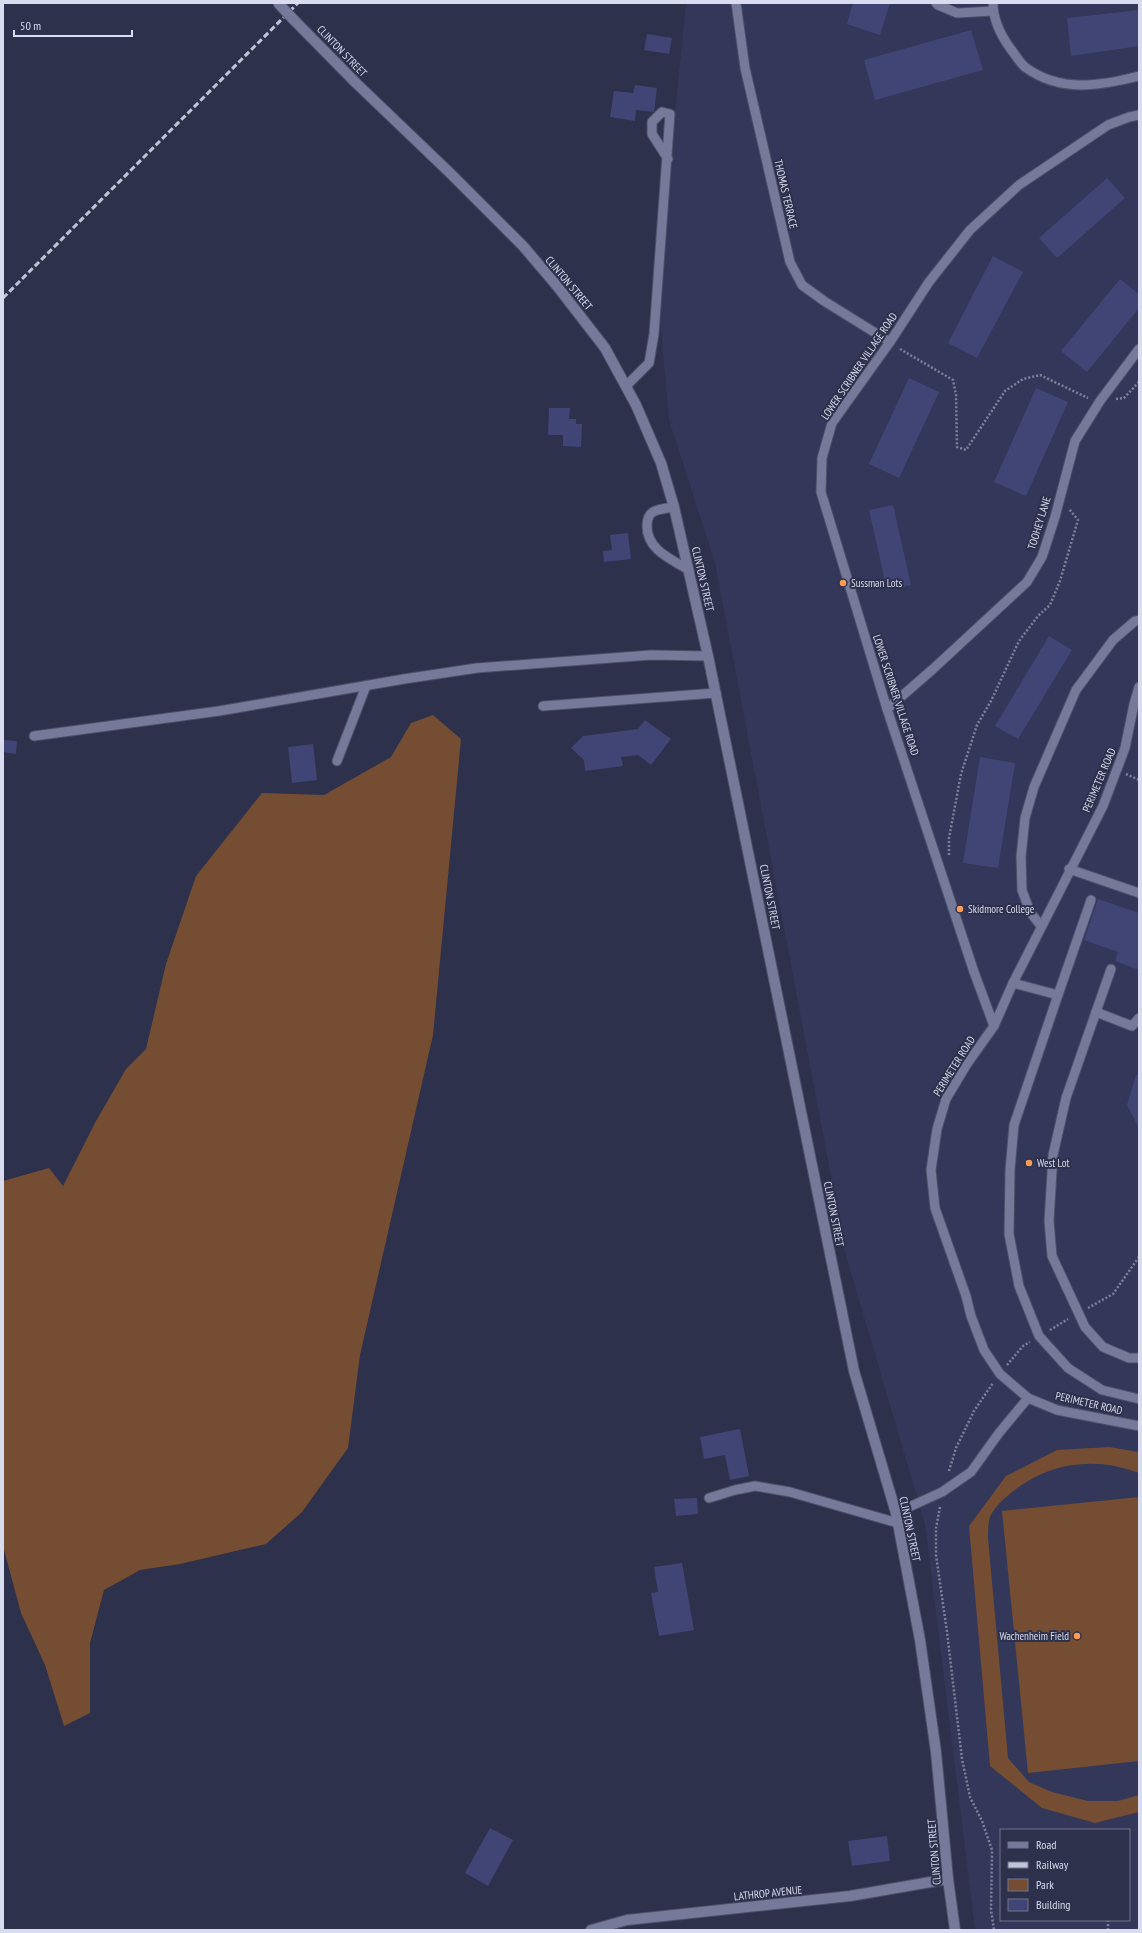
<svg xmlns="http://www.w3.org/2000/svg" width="1142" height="1933" font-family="'PT Sans Narrow',sans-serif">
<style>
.built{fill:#333759;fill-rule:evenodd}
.green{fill:#744d33}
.building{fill:#404575}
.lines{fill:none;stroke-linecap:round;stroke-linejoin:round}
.lane-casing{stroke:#4c4f67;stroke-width:11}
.street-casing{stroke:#4c4f67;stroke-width:12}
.secondary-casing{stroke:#4c4f67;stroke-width:12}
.path{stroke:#7f839a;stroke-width:2.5;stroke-dasharray:2 2;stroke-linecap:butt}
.lane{stroke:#757a9a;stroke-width:9}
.street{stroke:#757a9a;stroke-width:10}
.secondary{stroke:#757a9a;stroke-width:10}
.rail{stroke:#c0c4d7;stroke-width:3;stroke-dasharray:6 3;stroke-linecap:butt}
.secondary-bridge-casing{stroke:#4c4f67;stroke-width:12;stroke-linecap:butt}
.secondary-bridge{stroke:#757a9a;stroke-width:10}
.poi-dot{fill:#fe9c57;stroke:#2d314c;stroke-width:1.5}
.labels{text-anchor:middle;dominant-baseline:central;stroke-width:4;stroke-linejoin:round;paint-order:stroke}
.street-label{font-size:11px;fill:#d8dcee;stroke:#2d314c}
.poi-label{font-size:11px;fill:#d8dcee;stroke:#2d314c;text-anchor:start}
</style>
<rect width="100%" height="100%" fill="#2d314c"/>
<path class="built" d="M686,3H1139V1930H975L925,1524L846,1256L715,563L669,420L657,285ZM1001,1830H1129V1920H1001Z"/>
<g class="green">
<polygon points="433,715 461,739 433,1035 360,1355 348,1448 302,1512 266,1544 180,1564 140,1570 104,1590 90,1643 90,1713 64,1726 45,1665 21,1613 3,1546 3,1181 49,1168 63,1186 96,1121 126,1069 146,1049 166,964 196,876 262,793 324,795 391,757 411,723"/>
<path d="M1109,1447L1139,1452V1473C1095,1456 1049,1462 1012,1492C1004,1499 995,1506 990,1517C988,1523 988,1532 988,1538L1008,1758L1029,1782L1052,1792L1088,1801H1118L1139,1795V1812L1095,1823L1042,1808L990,1766L969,1526L1006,1476L1057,1450Z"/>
<polygon points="1139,1497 1139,1761 1028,1773 1002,1511"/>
</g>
<g class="building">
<polygon points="853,3 890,3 880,35 847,24"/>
<polygon points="1139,10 1139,46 1071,56 1067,18"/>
<polygon points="971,30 983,70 875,100 864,60"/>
<polygon points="647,34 672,38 669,54 644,50"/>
<polygon points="635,85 657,88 654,112 636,110 635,121 610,117 614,91 633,93"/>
<polygon points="1107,178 1125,198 1057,258 1039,238"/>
<polygon points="993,256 1023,272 977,358 948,343"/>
<polygon points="1120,279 1139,294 1139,308 1087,372 1061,351"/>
<polygon points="909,378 939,392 899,478 869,464"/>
<polygon points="1036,388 1068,402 1026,496 994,482"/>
<polygon points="549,408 570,408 569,419 576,419 576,424 582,424 581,447 563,446 563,435 548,435"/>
<polygon points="893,505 911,585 887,590 869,510"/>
<polygon points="628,533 631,559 604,562 603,551 612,550 610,535"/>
<polygon points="1049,636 1072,650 1018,739 995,726"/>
<polygon points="645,720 671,739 651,765 638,755 621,757 623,766 585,771 584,760 571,748 583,736 638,729"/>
<polygon points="3,740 17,741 16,754 3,752"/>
<polygon points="313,744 317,780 292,783 288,747"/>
<polygon points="980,757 1015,763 998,868 963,863"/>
<polygon points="1098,899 1139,913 1139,970 1115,961 1118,952 1084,940"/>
<polygon points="1136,1075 1139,1075 1139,1128 1127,1105"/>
<polygon points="740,1429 749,1476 730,1480 725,1455 704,1459 700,1437"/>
<polygon points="697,1498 698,1514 676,1516 674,1499"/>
<polygon points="682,1563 694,1630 659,1636 651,1593 658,1592 654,1567"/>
<polygon points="490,1828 513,1840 488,1886 465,1873"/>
<polygon points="887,1836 890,1861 852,1866 848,1841"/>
</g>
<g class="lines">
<g class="lane-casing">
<g id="lane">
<polyline points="736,3 745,68 790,262 802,285 824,301 890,342"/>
<polyline points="936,3 938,5 957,13 993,11"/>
<path d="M993,3C993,20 1000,34 1010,48C1015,54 1019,62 1025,67C1060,93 1100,86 1139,76"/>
<polyline points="626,386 649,363 654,334 670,114 662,112 652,122 652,134 668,159"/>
<path d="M674,507C668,508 658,509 653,512C648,515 647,521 647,526C647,550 671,559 689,570"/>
<polyline points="1139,687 1134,704 1125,748 1103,806 1013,983 994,1026 967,1064 946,1099 937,1129 931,1170 935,1208 966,1296 971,1316 984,1350 1000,1374 1028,1398 1057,1410 1139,1426"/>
<polyline points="543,706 716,693"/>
<polyline points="887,709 933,669 1027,582 1042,557 1055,517 1075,441 1100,401 1139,349"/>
<polyline points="34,736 219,711 404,679 477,668 651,655 708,656"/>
<polyline points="337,761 366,686"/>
<polyline points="1069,869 1139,893"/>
<polyline points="1041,926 1030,912 1022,890 1021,857 1025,818 1034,787 1076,690 1113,640 1135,621 1139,620"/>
<polyline points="1111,969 1066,1098 1053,1155 1049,1221 1052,1256 1085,1327 1103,1347 1129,1358 1139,1358"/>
<polyline points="1013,983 1058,995 1091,900"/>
<polyline points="1058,995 1014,1125 1010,1170 1009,1234 1019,1286 1039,1336 1068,1368 1102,1390 1139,1399"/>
<polyline points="1096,1012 1132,1026 1139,1018"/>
<polyline points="994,1026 974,972 887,709 821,492 822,458 832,423 890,342 929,282 970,230 1019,185 1108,125 1129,117 1139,115"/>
<polyline points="709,1498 735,1490 755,1486 790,1492 898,1523"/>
<polyline points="896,1513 942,1492 971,1472 999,1433 1028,1398"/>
</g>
</g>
<g class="street-casing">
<polyline id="street" points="591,1930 627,1920 850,1896 948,1879"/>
</g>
<g class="secondary-casing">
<polyline id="secondary" points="293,19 356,83 450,173 523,246 557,286 605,348 636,405 661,463 674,507 708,656 854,1371 896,1513 920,1640 936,1752 948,1879 955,1930"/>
</g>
<g class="path">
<polyline points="900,349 953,380 956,395 957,447 966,450 1005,391 1023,379 1040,375 1088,398"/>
<polyline points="1116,399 1124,398 1139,382"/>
<polyline points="1126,774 1139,780"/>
<polyline points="949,855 949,838 961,774 977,725 991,701 1019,641 1038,616 1050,605 1060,581 1078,520 1069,509"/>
<polyline points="1088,1308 1113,1294 1139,1257"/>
<polyline points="1050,1330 1068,1319"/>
<polyline points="1007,1365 1023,1346 1030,1342"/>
<polyline points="949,1471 956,1448 974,1411 993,1383"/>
<polyline points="940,1507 936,1528 936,1555 947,1632 962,1759 970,1797 982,1821 992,1850 991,1910 994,1930"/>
<polyline points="1108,1920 1108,1930"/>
</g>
<use href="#lane" class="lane"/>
<use href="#street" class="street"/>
<use href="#secondary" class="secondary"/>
<polyline class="rail" points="3,298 298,3"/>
<g class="secondary-bridge-casing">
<polyline id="secondary-bridge" points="278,3 293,19"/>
</g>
<use href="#secondary-bridge" class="secondary-bridge"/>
</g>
<g class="poi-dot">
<circle cx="843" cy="583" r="4"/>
<circle cx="960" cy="909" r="4"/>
<circle cx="1029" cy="1163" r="4"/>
<circle cx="1077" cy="1636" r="4"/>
</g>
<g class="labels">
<g class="street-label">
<text transform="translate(342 51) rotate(46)">CLINTON STREET</text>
<text transform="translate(786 194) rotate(77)">THOMAS TERRACE</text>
<text transform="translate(569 283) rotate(50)">CLINTON STREET</text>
<text transform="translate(859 366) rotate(-56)">LOWER SCRIBNER VILLAGE ROAD</text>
<text transform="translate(1039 523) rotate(-73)">TOOHEY LANE</text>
<text transform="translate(703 579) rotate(77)">CLINTON STREET</text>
<text transform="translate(896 695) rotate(72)">LOWER SCRIBNER VILLAGE ROAD</text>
<text transform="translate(1099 780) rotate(-67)">PERIMETER ROAD</text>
<text transform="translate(770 897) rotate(79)">CLINTON STREET</text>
<text transform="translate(954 1066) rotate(-58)">PERIMETER ROAD</text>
<text transform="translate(834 1214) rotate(79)">CLINTON STREET</text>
<text transform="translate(1089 1403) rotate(13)">PERIMETER ROAD</text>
<text transform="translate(910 1529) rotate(78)">CLINTON STREET</text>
<text transform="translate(934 1852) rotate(-95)">CLINTON STREET</text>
<text transform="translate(768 1893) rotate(-6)">LATHROP AVENUE</text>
</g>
<g class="poi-label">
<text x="851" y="583">Sussman Lots</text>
<text x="968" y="909">Skidmore College</text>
<text x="1037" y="1163">West Lot</text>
<text x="1069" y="1636" text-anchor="end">Wachenheim Field</text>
</g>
</g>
<rect width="1142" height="1933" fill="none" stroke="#d8dcee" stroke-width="8"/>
<rect x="1000" y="1829" width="130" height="92" fill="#2d314c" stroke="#71758d"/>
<rect x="1008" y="1842" width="20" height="6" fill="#757a9a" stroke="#71758d"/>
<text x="1036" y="1849" font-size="12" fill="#d8dcee">Road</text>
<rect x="1008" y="1862" width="20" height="6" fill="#c0c4d7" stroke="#71758d"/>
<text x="1036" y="1869" font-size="12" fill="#d8dcee">Railway</text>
<rect x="1008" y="1879" width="20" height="12" fill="#744d33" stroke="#71758d"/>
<text x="1036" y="1889" font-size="12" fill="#d8dcee">Park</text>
<rect x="1008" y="1899" width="20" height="12" fill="#404575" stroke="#71758d"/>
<text x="1036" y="1909" font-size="12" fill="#d8dcee">Building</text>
<path d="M14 30v6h118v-6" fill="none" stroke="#d8dcee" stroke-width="2"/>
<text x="20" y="30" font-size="12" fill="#d8dcee" stroke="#2d314c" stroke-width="3" paint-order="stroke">50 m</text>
</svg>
